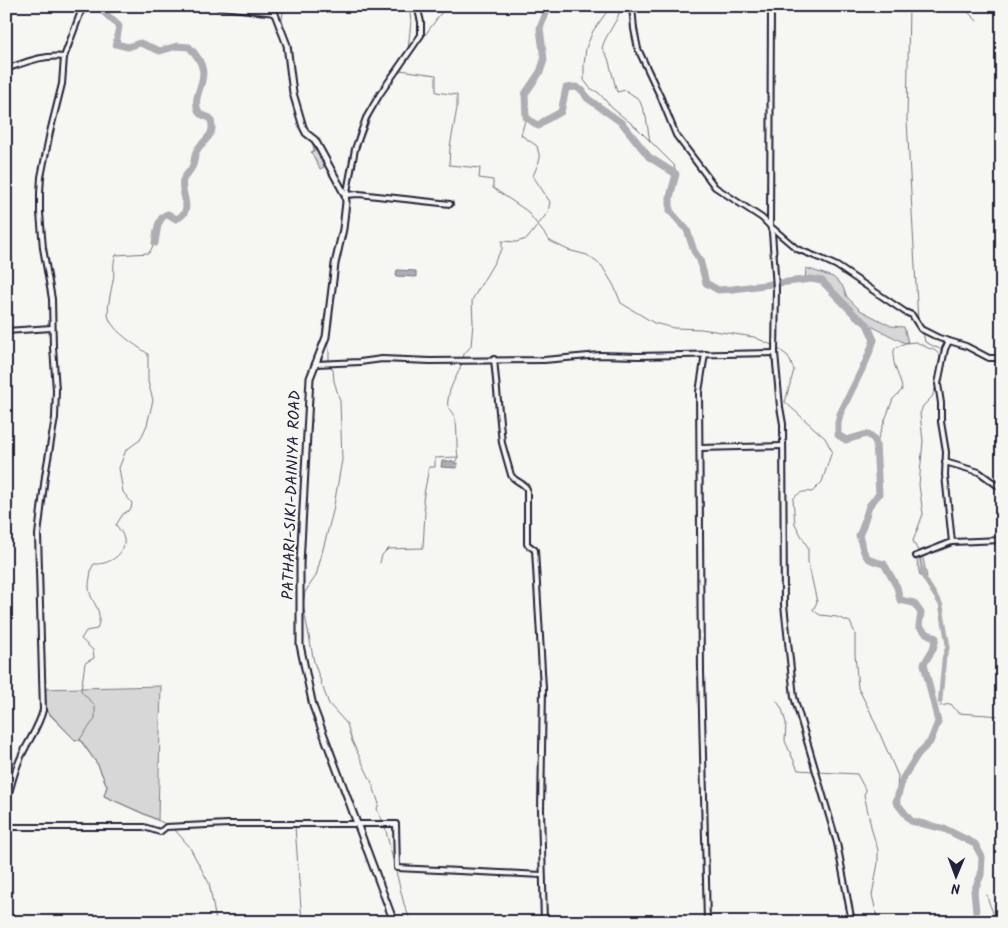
<svg xmlns="http://www.w3.org/2000/svg" width="1008" height="928" font-family="Kalam,sans-serif">
<style>
.green{fill:#d7d7d7;stroke:#7c7c89}
.water{fill:#adadb3;stroke:#757583}
.lines{fill:none;stroke-linecap:round;stroke-linejoin:round}
.stream{stroke:#757583;stroke-width:1}
.canal{stroke:#adadb3;stroke-width:4.5}
.river{stroke:#adadb3;stroke-width:7}
.minor-casing{stroke:#22223b;stroke-width:8}
.secondary-casing{stroke:#22223b;stroke-width:9}
.minor{stroke:#f6f6f2;stroke-width:4}
.secondary{stroke:#f6f6f2;stroke-width:5}
.labels{text-anchor:middle;dominant-baseline:central;stroke-width:4.5;stroke-linejoin:round;paint-order:stroke}
.street-label{font-size:16px;fill:#22223b;stroke:#f6f6f2}
</style>
<rect width="100%" height="100%" fill="#f6f6f2"/>
<filter id="ink" filterUnits="userSpaceOnUse"><feTurbulence type="fractalNoise" baseFrequency=".02" numOctaves="2"/><feDisplacementMap in="SourceGraphic" scale="10" xChannelSelector="R" yChannelSelector="G"/><feConvolveMatrix kernelMatrix="1 2 1 2 8 2 1 2 1" color-interpolation-filters="sRGB"/></filter>
<g filter="url(#ink)">
<g class="green">
<polygon points="316,150 324,167 320,169 311,152"/>
<polygon points="806,268 833,277 842,285 847,297 860,310 891,326 904,327 908,342 905,343 867,324 855,315 822,281 811,279 805,280"/>
<polygon points="922,554 927,577 920,576 916,556"/>
<polygon points="161,686 158,820 104,796 107,786 98,765 80,740 75,740 43,708 42,689"/>
</g>
<g class="water">
<polygon points="397,270 416,271 416,277 396,276"/>
<polygon points="442,461 452,461 458,464 457,468 441,467"/>
</g>
<g class="lines">
<g class="stream">
<polyline points="444,6 441,13 400,70 436,75 436,92 457,95 457,108 450,147 449,165 480,168 479,178 493,180 493,188 527,211 550,241 568,250 587,255 602,266 614,286 621,303 654,323 674,328 701,329 754,337 774,346"/>
<polyline points="517,6 545,13"/>
<polyline points="611,6 593,31 586,48 584,65 584,80 590,88 599,93 612,108 637,128 674,165 676,173"/>
<path d="M621,6C619,21 606,33 602,48L608,58L617,92L625,90L639,99L646,117L650,142"/>
<polyline points="909,6 907,120 918,322"/>
<polyline points="967,6 968,12 977,21"/>
<polyline points="284,29 282,19 284,6"/>
<polyline points="290,47 292,63"/>
<polyline points="408,50 411,21 409,6"/>
<polyline points="393,78 400,70"/>
<polyline points="294,84 296,95"/>
<polyline points="379,99 385,89"/>
<polyline points="304,120 309,133"/>
<polyline points="313,142 314,151"/>
<polyline points="350,191 355,158 375,106"/>
<polyline points="348,204 349,197"/>
<path d="M154,244L149,253L116,255C112,264 115,272 113,281C111,291 108,303 108,313C108,329 136,345 148,354V382L153,400L147,425L140,440L126,450L119,468L123,492L132,503L131,509L123,514L116,525C119,529 123,534 124,539C126,555 108,565 94,564L91,569C91,575 89,580 89,586C89,603 105,608 97,629L86,631L81,639L93,650L94,658L85,663L81,691L95,706V719L80,739L98,765L107,786L104,796L168,825"/>
<polyline points="336,277 347,217"/>
<polyline points="923,332 925,342 944,351"/>
<polyline points="326,343 329,349 329,361"/>
<polyline points="906,343 916,342 930,349 932,348 941,356"/>
<path d="M777,348L788,356L794,370L785,402L825,438L832,451L822,482L812,492C803,491 799,492 793,499L795,524L808,548V562L817,602L813,610L820,615L837,617L850,622L855,633V654L858,688L870,711L898,776L896,802"/>
<polyline points="463,359 464,354 471,346 473,323 472,300 502,249 502,241 516,242 527,239 548,212 550,202 533,176 540,159 537,146 521,135 526,117"/>
<path d="M876,444L893,399L902,390C901,375 889,363 895,348L905,343"/>
<path d="M455,462L458,457C456,445 458,429 455,418C452,411 446,408 448,400C449,386 458,376 462,363"/>
<polyline points="380,563 382,555 388,549 423,548 425,512 423,500 429,467 435,467 435,458 458,457"/>
<polyline points="922,569 919,553 913,541 923,514 919,485 923,441 920,414 923,406 932,397 937,384"/>
<polyline points="322,685 314,662 303,605 305,592 316,576 333,511 342,460 340,401 334,381 333,370 330,365"/>
<polyline points="323,688 329,704 347,724 352,741 372,783 379,804 377,809 383,822"/>
<polyline points="777,701 782,709 786,723 785,741 798,770 814,771"/>
<polyline points="940,706 951,704 958,713 1002,716"/>
<polyline points="46,710 75,740 79,740"/>
<polyline points="818,772 857,774 866,791 864,794 872,831 878,850 878,863 872,895 878,920 881,922"/>
<polyline points="224,826 233,826"/>
<polyline points="279,826 295,826 302,922"/>
<polyline points="385,827 404,904 411,922"/>
<polyline points="174,829 178,828"/>
<polyline points="175,830 189,846 209,883 216,921 217,922"/>
<path d="M987,895C988,903 992,908 994,916L990,922"/>
</g>
<polyline class="canal" points="922,569 923,576 941,605 948,646 944,658 940,702"/>
<g class="river">
<path d="M97,6L119,26L116,44L128,47L140,43L160,51L177,46L189,47C221,79 186,91 200,114L210,118C218,137 201,140 196,152C194,156 195,162 192,167C190,172 185,175 183,180C179,193 196,211 176,219L168,214C157,217 157,232 155,243"/>
<path d="M549,6L540,28L544,60L540,72L525,94L526,117L538,126L544,121L561,112L566,88L576,87L583,91L587,98L622,123L649,157L676,174L670,197V211L687,230L694,251L700,260L706,283L718,290L733,289L811,279L822,281L855,315L867,324L874,340L867,359L840,414L838,423V435L846,440L867,434L874,439L876,444L879,494L869,506L862,529L859,535C865,555 862,559 884,564L897,587L900,600L914,603L921,613L919,626L926,633L936,638L933,649L924,664L938,722L930,742L918,754L903,778L896,802L911,821L945,829L975,844L982,857L981,875L974,891L977,922"/>
</g>
<g class="minor-casing">
<g id="minor">
<polyline points="417,6 421,22 421,35 380,94 366,118 355,149 347,192 345,195 359,194 450,204"/>
<polyline points="632,6 634,29 638,49 661,98 676,135 715,187 762,218 770,226 772,232 776,288 775,353 780,407 783,424 784,605 794,697 837,843 852,922"/>
<polyline points="771,6 770,226 797,249 822,259 837,266 905,312 912,315 921,329 939,338 966,346 989,358 1002,358"/>
<path d="M6,69C24,63 44,54 64,57"/>
<polyline points="6,331 52,328"/>
<polyline points="949,341 945,349 938,384 941,403 941,422 946,452 945,475 952,542 1002,540"/>
<polyline points="705,354 699,392 701,671 707,922"/>
<path d="M494,359L502,443L511,475C515,482 523,482 527,489V544L535,550L543,688L541,810L544,922"/>
<polyline points="316,364 360,362 382,359 430,361 544,360 600,355 638,356 775,353"/>
<polyline points="700,448 783,446"/>
<polyline points="945,462 979,472 1002,489"/>
<polyline points="916,556 952,542"/>
<path d="M6,803C11,788 14,771 21,757C28,741 39,727 43,710L38,535L45,476L55,418L56,390L53,347L52,299L43,248L40,213V193L41,177L50,132L62,84L64,57L83,6"/>
<polyline points="6,827 144,827 160,832 166,827 228,824 396,824 397,868 542,875"/>
</g>
</g>
<g class="secondary-casing">
<polyline id="secondary" points="218,6 271,12 275,14 287,45 293,93 303,127 306,133 315,140 345,195 346,202 343,229 335,264 326,337 310,378 300,564 300,645 313,706 394,922"/>
</g>
<use href="#minor" class="minor"/>
<use href="#secondary" class="secondary"/>
</g>
</g>
<g class="labels">
<g class="street-label">
<text transform="translate(292 495) rotate(-88)">PATHARI-SIKI-DAINIYA ROAD</text>
</g>
</g>
<rect width="1008" height="928" fill="none" stroke="#f6f6f2" stroke-width="25"/>
<rect x="12" y="12" width="983" height="903" fill="none" stroke="#22223b" stroke-width="2" filter="url(#ink)"/>
<g transform="translate(956 876) rotate(181)" stroke="#f6f6f2" stroke-width="4" paint-order="stroke">
<path d="M0-4L9 19L0 12L-9 19Z" fill="#22223b"/>
<text y="-8" font-size="14" font-weight="bold" text-anchor="middle" fill="#22223b">N</text>
</g>
</svg>
